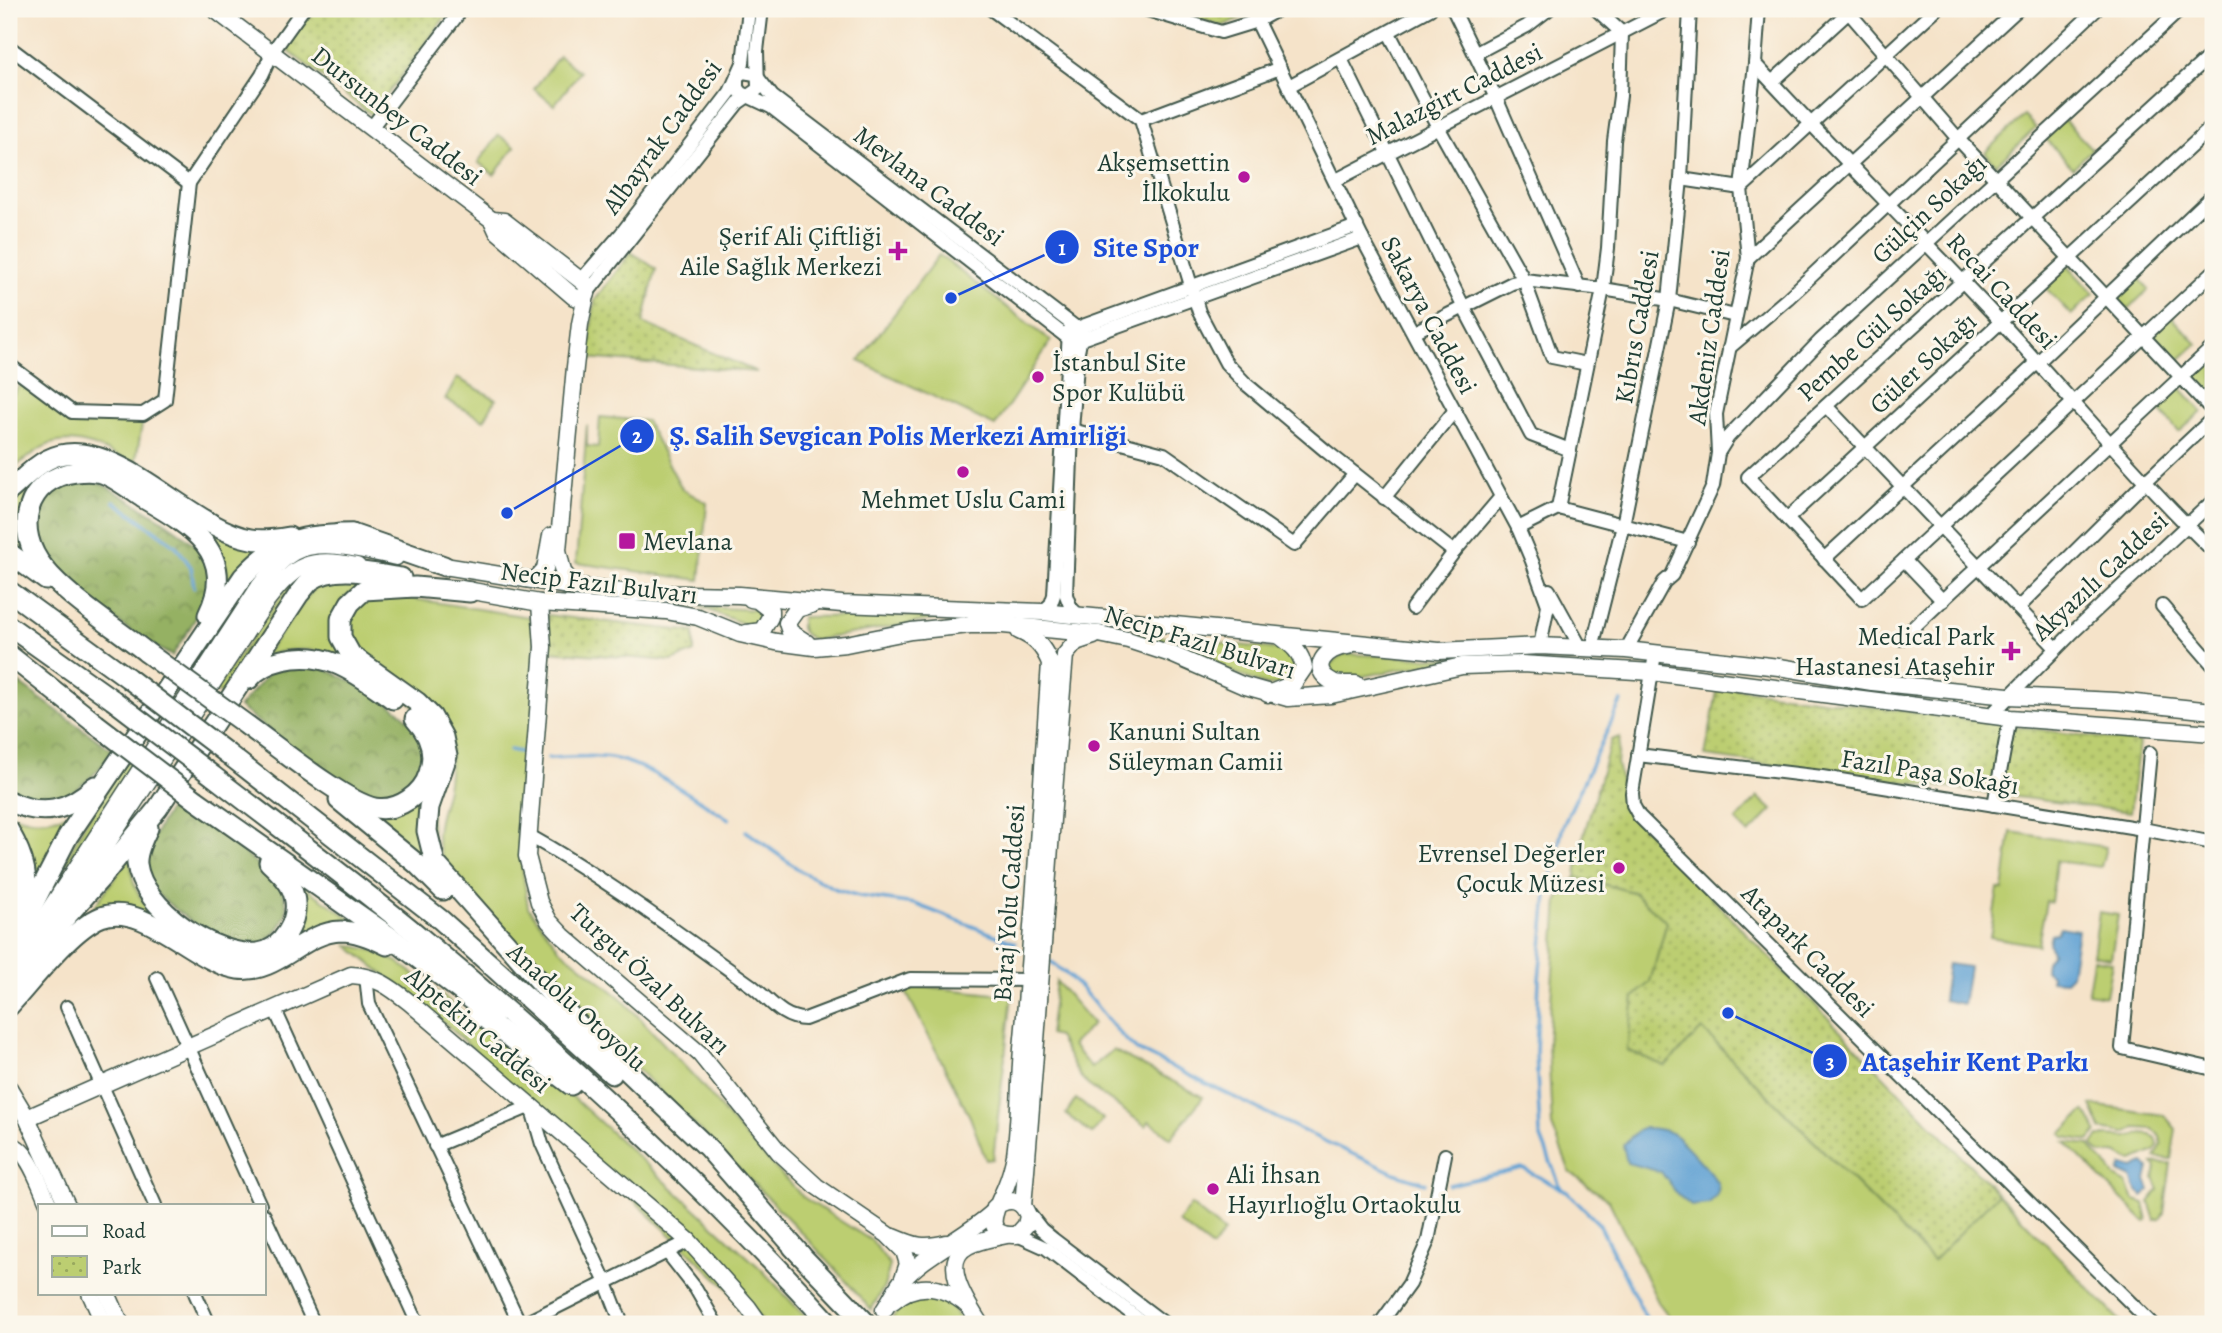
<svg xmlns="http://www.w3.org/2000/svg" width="2222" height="1333" font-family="Alegreya,serif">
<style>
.grass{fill:#bcce71;stroke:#6e8652;stroke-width:2}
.forest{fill:url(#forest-crowns);stroke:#5a774c;stroke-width:2}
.park{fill:url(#park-dots);stroke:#6e8652;stroke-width:2}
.water{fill:#60a1d3;stroke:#406f84;stroke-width:2}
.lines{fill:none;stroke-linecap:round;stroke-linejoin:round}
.stream{stroke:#60a1d3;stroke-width:3.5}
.minor-casing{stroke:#3f564a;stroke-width:16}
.major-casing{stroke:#3f564a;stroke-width:19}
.highway-casing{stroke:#3f564a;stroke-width:23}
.minor{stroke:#fff;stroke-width:12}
.major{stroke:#fff;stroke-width:16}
.highway{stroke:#fff;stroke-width:19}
.highway-bridge-casing{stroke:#3f564a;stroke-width:23;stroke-linecap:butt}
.highway-bridge{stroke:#fff;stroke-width:19}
.poi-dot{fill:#b5179e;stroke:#fbf7ec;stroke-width:2.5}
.labels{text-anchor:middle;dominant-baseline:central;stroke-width:6;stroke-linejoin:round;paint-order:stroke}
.street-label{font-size:26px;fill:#1f3d34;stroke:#fbf7ec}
.poi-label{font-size:26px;fill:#1f3d34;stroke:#fbf7ec;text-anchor:end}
.leader{fill:none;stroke:#1d4ed8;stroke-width:2.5}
.callout-dot{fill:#1d4ed8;stroke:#fbf7ec;stroke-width:2.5}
.mark-label{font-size:21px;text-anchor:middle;font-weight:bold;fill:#fff}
.callout-label{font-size:28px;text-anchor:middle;font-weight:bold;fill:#1d4ed8;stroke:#fbf7ec;stroke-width:6;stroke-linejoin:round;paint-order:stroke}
</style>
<defs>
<pattern id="forest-crowns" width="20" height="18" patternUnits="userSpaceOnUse" patternTransform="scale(1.75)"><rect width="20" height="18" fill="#95b163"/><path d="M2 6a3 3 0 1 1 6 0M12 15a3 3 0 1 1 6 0" fill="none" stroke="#799152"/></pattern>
<pattern id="park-dots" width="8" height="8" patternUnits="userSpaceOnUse" patternTransform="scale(1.75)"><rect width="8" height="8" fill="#bcce71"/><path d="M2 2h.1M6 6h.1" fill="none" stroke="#98a85e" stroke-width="1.8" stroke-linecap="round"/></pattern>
</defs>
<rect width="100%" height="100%" fill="#fbf7ec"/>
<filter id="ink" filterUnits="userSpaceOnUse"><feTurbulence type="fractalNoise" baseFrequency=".0143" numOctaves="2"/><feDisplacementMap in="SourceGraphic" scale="14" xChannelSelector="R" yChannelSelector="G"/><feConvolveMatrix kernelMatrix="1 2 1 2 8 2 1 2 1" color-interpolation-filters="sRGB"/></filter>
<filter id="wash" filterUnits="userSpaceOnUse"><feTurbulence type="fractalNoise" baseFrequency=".00686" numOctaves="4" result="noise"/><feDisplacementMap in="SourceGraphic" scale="28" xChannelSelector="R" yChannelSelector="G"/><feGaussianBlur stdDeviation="1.57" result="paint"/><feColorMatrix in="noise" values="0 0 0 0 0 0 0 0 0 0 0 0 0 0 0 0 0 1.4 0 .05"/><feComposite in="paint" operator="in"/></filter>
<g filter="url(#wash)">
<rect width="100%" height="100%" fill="#f5e3c9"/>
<g class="grass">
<polygon points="559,56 580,72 554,105 534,89"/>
<polygon points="2024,116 2036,128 1996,165 1985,152"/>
<polygon points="2062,118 2092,149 2073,168 2043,136"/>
<polygon points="499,135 515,147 494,175 478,162"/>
<polygon points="939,255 1051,341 995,426 859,361"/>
<polygon points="2065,263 2094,294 2071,315 2042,284"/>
<polygon points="2133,272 2149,289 2127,310 2111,293"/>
<polygon points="2171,316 2197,344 2178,361 2152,333"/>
<polygon points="2206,357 2213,365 2213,404 2187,375"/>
<polygon points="457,378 496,399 484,420 445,399"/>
<path d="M22,382L72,418L143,419L135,465C110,452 79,434 50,444C36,449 21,463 9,472V400Z"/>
<polygon points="2177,384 2202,412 2179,432 2155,404"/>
<polygon points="600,417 646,421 682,489 707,503 700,580 576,563 587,425 587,446 598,447"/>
<polygon points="34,479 27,491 29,560 9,546 9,498"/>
<path d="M211,533L264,548L239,567L227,586C229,565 222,551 211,533Z"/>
<polygon points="305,578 226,698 215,690 289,584"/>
<path d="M337,580L362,585L341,601L349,660C318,649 294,645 263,657L317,584Z"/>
<path d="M382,594L529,617L535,634L534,715L517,833L528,907L560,949L621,998L701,1084L737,1128L803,1197L872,1241L890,1265L884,1287L871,1310C794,1219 707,1138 622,1054C563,996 506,935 449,874C429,830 438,830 447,788C450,773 450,758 451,743L368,660L348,636L351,606Z"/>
<polygon points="700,607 759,610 760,623 752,627"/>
<path d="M961,615L814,640C803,634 798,630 802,617Z"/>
<path d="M1124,632L1283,650C1307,664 1289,689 1267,685C1250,682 1219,664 1202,658C1177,648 1150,640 1124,632Z"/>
<polygon points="1343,654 1457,659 1348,679 1331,673 1331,665"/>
<polygon points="125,761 134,767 53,884 82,829"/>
<polygon points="429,794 435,871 364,812"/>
<polygon points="1758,797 1772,810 1749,834 1736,821"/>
<path d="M79,810L35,891L9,822V813C32,825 56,820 79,810Z"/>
<polygon points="2011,832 2106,847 2101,867 2056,861 2051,902 2046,901 2038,945 1990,937 1998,889 2003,890"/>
<path d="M131,855C130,885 137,896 157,918L89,914Z"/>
<polygon points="1576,877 1633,892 1667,922 1650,983 1634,997 1702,1029 1932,1260 1998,1194 2123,1324 1675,1324 1658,1302 1609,1201 1570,1172 1552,1126 1548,1043 1558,900"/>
<polygon points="294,880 363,927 286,947"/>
<polygon points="2099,912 2118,915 2111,958 2093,955"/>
<polygon points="347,945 372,950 398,962 566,1091 761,1269 812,1324 766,1324 448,1026"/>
<polygon points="2093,959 2112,962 2106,996 2088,993"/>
<polygon points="1056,981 1093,1024 1072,1045 1091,1068 1113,1050 1203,1097 1171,1138 1149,1121 1146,1126 1088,1085 1079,1075 1058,1037 1049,1035"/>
<polygon points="918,986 1012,996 993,1159 986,1160 970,1117 906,992"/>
<polygon points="1076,1099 1103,1119 1092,1134 1066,1114"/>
<polygon points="2091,1105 2164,1115 2176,1129 2171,1159 2155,1158 2162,1144 2159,1134 2153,1129 2135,1128 2125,1133 2101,1129"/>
<polygon points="2084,1111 2091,1119 2097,1132 2089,1141 2065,1137 2061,1134"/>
<path d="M2139,1134L2151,1135L2156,1138L2158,1145L2155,1151L2133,1161C2126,1160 2121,1154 2115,1153C2103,1153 2100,1157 2093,1145L2099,1136L2128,1137Z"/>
<path d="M2065,1142L2090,1145C2097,1159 2108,1163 2115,1177L2127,1184L2134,1200L2144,1203L2148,1221L2145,1222Z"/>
<polygon points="2171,1163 2164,1213 2160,1219 2155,1220 2149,1202 2159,1190 2154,1178 2156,1168 2153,1164"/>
<polygon points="1191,1205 1224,1232 1212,1248 1178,1222"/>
<polygon points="930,1290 951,1307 963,1324 888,1324 908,1296"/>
</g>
<g class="forest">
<path d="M91,480L102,484C127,499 191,533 204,557C210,567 209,583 206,594C199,617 184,636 172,656C137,638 36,569 33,529C32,519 41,503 44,492L64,481Z"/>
<path d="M308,662C342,676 420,708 425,751C426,760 420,773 417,782L389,801L365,799L339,784L239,707L270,672Z"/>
<path d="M9,676L113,751C90,784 49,820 9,790Z"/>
<path d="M176,797L280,883C288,905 291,912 276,932C248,969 199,928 174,908C168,903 159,897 154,890C150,885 145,866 146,860C149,838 166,816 176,797Z"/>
</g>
<g class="park">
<polygon points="310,9 451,9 372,115 283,47"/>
<polygon points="1162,9 1240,9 1244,17 1222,26"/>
<polygon points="631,252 656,269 643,323 757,372 587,358 595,300"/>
<polygon points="547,615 694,632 694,652 672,661 549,651"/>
<polygon points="1718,686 2139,743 2130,812 1705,756"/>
<polygon points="1620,737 1617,763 1626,809 1998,1194 1933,1261 1702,1029 1665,1066 1627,1050 1634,997 1650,982 1667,922 1633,892 1576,877 1579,852 1611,740"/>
</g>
<g class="water">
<polygon points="2060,927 2078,930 2071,975 2065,981 2051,980 2051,975 2045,970 2046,962 2052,953 2049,942 2051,934 2057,933"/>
<polygon points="1948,964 1969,967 1963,1004 1943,1000"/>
<path d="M1644,1128C1653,1128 1663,1129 1671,1133C1679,1136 1717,1178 1718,1185C1720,1193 1714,1199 1709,1204L1691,1206L1678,1195L1661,1172L1627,1163L1623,1145L1637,1131Z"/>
<polygon points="2144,1163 2149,1168 2146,1180 2150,1190 2143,1196 2137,1191 2132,1178 2119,1172 2122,1165 2134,1168"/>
</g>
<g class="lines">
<g class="stream">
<polyline points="114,501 176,546 191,567 194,587"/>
<polyline points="510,750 530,754"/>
<path d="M548,758C572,757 600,754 624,761C655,770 701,802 729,819"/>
<polyline points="746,831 802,872 836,889 859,896 915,904 1015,943"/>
<path d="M1050,962C1086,984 1105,1024 1137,1050L1320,1139L1394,1173L1425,1183"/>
<polyline points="1449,1185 1522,1168 1567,1192 1599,1224 1649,1324"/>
<polyline points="1561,1189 1540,1135 1536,1052 1539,979 1547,895 1563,826 1621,701"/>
</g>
</g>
</g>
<g filter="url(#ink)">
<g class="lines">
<g class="minor-casing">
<g id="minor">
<polyline points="991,9 1141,120 1199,312 1226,363 1246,384 1326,451 1454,552"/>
<polyline points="1144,9 1221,32 1257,21 1279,9"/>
<polyline points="1251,9 1362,238 1518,528 1532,561 1548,605 1540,646"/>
<polyline points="1453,9 1496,98 1579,287"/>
<polyline points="1596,9 1622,33"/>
<polyline points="1846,9 1959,140 2213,411"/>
<polyline points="1389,33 1438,127 1524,280 1552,357 1587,364"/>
<polyline points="9,47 189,183"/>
<polyline points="1476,53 1527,26 1549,9"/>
<polyline points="2213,53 1748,477 1862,599 2213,272"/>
<polyline points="1341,59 1464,308 1531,435 1570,450"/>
<path d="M1755,64C1834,150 1917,232 1997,318C2069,396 2137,477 2213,551"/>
<polyline points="737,77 737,88 741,93 771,107 1073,342 1362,238"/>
<path d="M737,77L743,72L755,74L772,96L1082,332L1078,352L1072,430L1066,595C1070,605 1070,610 1081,616"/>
<polyline points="1772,82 1852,9"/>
<polyline points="1289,86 1430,9"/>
<polyline points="1141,120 1280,68"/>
<polyline points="371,128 462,9"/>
<polyline points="1681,179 1741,188"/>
<polyline points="1336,180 1668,9"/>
<polyline points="1741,188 1936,9"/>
<polyline points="1748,258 2018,9"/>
<polyline points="582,279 621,234 730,92 743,63 749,9"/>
<polyline points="588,292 738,103 758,89 757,51 762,9"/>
<polyline points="1414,332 1512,283 1524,280 1603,289 1669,300 1735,316"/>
<polyline points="1729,348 1788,298 2097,9"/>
<polyline points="9,365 72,412 143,414 165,400 189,183 262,75 273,51 303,9"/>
<polyline points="1826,406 2056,648"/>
<polyline points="1072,430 1164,454 1294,545 1355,474"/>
<polyline points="1718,453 1728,437 1820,341 2181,9"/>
<polyline points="1384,498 1455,410"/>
<polyline points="1558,508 1603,289 1608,248 1614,141 1620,96 1622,33"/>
<polyline points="1787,519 2213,126"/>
<polyline points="1518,528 1558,508 1688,542"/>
<polyline points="1824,559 2038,362 2213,195"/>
<polyline points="1904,560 1943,601"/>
<polyline points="1549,590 1581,648"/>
<polyline points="2162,606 2213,665"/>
<polyline points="1412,608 1454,552 1501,497"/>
<polyline points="2018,608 2145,482 2213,418"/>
<polyline points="1042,612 1051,604 1054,595 1069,331 1357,226"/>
<polyline points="1901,639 2213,347"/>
<polyline points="1592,648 1623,525 1669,300 1681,179 1690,9"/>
<polyline points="1626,650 1664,582 1672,575 1713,486 1718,453 1716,414 1748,258 1741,188 1755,64 1759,9"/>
<polyline points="1655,654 1632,793 1633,805 1639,816 2152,1324"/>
<polyline points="1991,715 2073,632 2213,501"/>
<polyline points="2150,753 2122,1048 2213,1069"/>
<polyline points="1638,755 1822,777 2143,829 2213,843"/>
<polyline points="1994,805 2010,718"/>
<path d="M528,835C607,879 679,934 752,986C769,999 782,1019 805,1019L910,979L1029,980"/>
<polyline points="9,885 11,894 9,900"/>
<polyline points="366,976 369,1004 520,1324"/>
<polyline points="157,978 260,1205"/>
<polyline points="67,1007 155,1205"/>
<polyline points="275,1010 418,1324"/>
<polyline points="435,1146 531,1106 542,1144 606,1283 622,1324"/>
<polyline points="1027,1211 1041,1229 1053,1239 1165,1324"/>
<polyline points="264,1215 314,1324"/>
<polyline points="1017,1235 1046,1248 1145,1324"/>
<polyline points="667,1252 696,1289 716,1324"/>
<polyline points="195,1293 209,1324"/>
<polyline points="523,1324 689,1241"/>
<polyline points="1380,1324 1409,1284 1428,1241 1445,1155"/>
</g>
</g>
<g class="major-casing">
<g id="major">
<polyline points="214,9 492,220 497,231 574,297 582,298 587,294"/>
<polyline points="492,220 504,221 588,286 580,324 575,367 558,550 563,572 575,587"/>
<polyline points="9,367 9,365"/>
<polyline points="432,564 575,587 633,593 739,595 842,604 1042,612 1439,651 1540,646 1626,650 1779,667 1872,682 2008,696 2116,701 2213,711"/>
<polyline points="536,579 545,569 551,536"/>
<polyline points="461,589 540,603 666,611 698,617 740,634 776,642 814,647 846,644 911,631 970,625 1003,625 1099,634 1128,640 1171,654 1242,685 1288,698 1331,695 1462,666 1522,664 1652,672 2010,718 2213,733"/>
<polyline points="540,603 543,647 527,856 539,902 549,921 563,936 700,1054 779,1152 816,1186 888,1235 904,1251 908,1264 902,1281"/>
<polyline points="746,633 762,631 770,617 770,610 757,600 751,599"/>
<polyline points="807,643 790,632 787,623 797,609 814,604"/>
<path d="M1348,646C1326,647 1307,669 1333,682C1340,685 1349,684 1356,684"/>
<path d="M1268,694L1293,684L1304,668C1301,652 1293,646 1280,636"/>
<path d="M60,915L267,600C296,563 310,557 357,566"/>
<path d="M9,972L259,587C269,574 279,561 294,552C321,537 367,551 396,557"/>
<polyline points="13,993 46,937"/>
<polyline points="9,1088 27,1118 67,1205"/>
<path d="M27,1118L351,975C376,976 390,987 409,1002L689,1241L748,1307L760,1324"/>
<path d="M9,1145C28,1146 41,1188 49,1205"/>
<path d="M1023,1206C1039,1022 1049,838 1065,655L1076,642L1094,636"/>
<path d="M995,1207C1009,1197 1022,1199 1028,1216L1026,1225L1017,1235C977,1237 999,1204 1006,1186C1010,1176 1013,1165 1015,1155C1020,1120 1019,1084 1022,1049C1034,921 1041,792 1050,663C1043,646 1035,638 1019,631"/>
<path d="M894,1237C915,1246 924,1249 946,1243"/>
<polyline points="90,1293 104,1324"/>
<polyline points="107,1293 121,1324"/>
<path d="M893,1301C918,1280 944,1286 967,1305"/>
<path d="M884,1310C890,1301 895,1290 901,1282C923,1255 966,1237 993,1212"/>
<path d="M980,1324C968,1305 938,1261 968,1246C979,1240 994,1238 1006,1235"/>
</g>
</g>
<g class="highway-casing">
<g id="highway">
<path d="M9,491C21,481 33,467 47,460C110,427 188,529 251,539C263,541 277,539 289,537"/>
<polyline points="339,534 352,534 444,566"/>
<polyline points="9,553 46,580"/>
<polyline points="9,591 128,678"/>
<polyline points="470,592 415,587 364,590 350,603 341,619 341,637 351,655 417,702 432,717 443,737 447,756 429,807 427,831 435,863 574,1020 708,1148 801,1255"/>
<polyline points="9,626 113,700"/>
<path d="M146,652C116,628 67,597 44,568C13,531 25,478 76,472C83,471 95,471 102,473C116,478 131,490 143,498C191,526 238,553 208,615"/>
<polyline points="9,655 96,724"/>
<path d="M249,679C257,669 269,663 282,660C328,649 357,674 393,699"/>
<path d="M248,726C275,745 346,803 375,808C398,812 423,794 429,773C436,753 430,735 415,719"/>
<polyline points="228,754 441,920 612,1074"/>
<path d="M213,776C284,831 358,885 426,942C568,1061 706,1187 830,1324"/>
<polyline points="196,800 393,939 493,1016"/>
<polyline points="339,800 417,864 443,890"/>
<path d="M9,801C42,817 68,811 95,786"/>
<path d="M148,828C143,838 136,853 137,864C142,908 215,958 258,953C283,950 300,919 294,896C291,882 279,872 269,862"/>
<path d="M9,831C26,861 28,876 25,910"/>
<path d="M39,947L100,879L158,808L299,594C303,590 306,585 310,581C334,563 374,574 401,578"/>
<path d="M9,951L68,836L243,577C280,537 300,536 352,534"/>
<path d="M9,1006C32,981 71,929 101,917C144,900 195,963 238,969C278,974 302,932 341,931C357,931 373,938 387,945"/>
<polyline points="478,1013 571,1085"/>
<polyline points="793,1247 867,1324"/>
</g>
</g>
<use href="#minor" class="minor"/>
<use href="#major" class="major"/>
<use href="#highway" class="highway"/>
<g class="highway-bridge-casing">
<g id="highway-bridge">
<polyline points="146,652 248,726"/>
<polyline points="128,678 228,754"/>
<polyline points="113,700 213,776"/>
<polyline points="96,724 196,800"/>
</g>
</g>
<use href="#highway-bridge" class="highway-bridge"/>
</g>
</g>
<g class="poi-dot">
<circle cx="1244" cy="177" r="7"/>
<path d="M894.5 240.5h7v7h7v7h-7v7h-7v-7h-7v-7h7z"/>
<circle cx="1038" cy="377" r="7"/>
<circle cx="963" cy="472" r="7"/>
<rect x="618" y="532" width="18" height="18" rx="3.5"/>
<path d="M2007.5 640.5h7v7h7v7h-7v7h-7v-7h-7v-7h7z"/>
<circle cx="1094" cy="746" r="7"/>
<circle cx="1619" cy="868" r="7"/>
<circle cx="1213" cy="1189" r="7"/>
</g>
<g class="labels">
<g class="street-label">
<text transform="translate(1454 94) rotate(-27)">Malazgirt Caddesi</text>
<text transform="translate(397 116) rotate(38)">Dursunbey Caddesi</text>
<text transform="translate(662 137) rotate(-54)">Albayrak Caddesi</text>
<text transform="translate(929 186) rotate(37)">Mevlana Caddesi</text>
<text transform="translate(1929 209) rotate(-43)">Gülçin Sokağı</text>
<text transform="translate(2002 291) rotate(47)">Recai Caddesi</text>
<text transform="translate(1429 315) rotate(62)">Sakarya Caddesi</text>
<text transform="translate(1637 327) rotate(-80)">Kıbrıs Caddesi</text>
<text transform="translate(1872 333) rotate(-42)">Pembe Gül Sokağı</text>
<text transform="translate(1709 337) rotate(-82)">Akdeniz Caddesi</text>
<text transform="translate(1923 363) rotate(-43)">Güler Sokağı</text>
<text transform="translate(2100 576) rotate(-43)">Akyazılı Caddesi</text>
<text transform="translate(599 583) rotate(7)">Necip Fazıl Bulvarı</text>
<text transform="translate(1200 642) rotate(17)">Necip Fazıl Bulvarı</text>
<text transform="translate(1930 772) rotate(9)">Fazıl Paşa Sokağı</text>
<text transform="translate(1009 903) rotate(-86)">Baraj Yolu Caddesi</text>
<text transform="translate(1808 951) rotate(45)">Atapark Caddesi</text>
<text transform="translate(650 979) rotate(43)">Turgut Özal Bulvarı</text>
<text transform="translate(577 1007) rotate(42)">Anadolu Otoyolu</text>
<text transform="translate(478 1030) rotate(40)">Alptekin Caddesi</text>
</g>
<g class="poi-label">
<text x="1230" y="162">Akşemsettin<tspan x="1230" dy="30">İlkokulu</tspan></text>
<text x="882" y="236">Şerif Ali Çiftliği<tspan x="882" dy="30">Aile Sağlık Merkezi</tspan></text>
<text x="1052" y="362" text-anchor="start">İstanbul Site<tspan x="1052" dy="30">Spor Kulübü</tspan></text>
<text x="963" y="499" text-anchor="middle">Mehmet Uslu Cami</text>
<text x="643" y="541" text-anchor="start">Mevlana</text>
<text x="1995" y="636">Medical Park<tspan x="1995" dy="30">Hastanesi Ataşehir</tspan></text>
<text x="1108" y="731" text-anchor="start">Kanuni Sultan<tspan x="1108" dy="30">Süleyman Camii</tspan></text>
<text x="1605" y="853">Evrensel Değerler<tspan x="1605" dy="30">Çocuk Müzesi</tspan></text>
<text x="1227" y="1174" text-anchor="start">Ali İhsan<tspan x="1227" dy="30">Hayırlıoğlu Ortaokulu</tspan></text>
</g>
</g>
<path class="leader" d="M951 298L1062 247M507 513L637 436M1728 1013L1830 1061"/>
<g class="callout-dot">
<circle cx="951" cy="298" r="7"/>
<circle cx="507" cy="513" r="7"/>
<circle cx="1728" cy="1013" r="7"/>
<circle cx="1062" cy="247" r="18"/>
<circle cx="637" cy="436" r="18"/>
<circle cx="1830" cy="1061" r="18"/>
</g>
<g class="mark-label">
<text x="1062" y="255">1</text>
<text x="637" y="443">2</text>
<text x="1830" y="1069">3</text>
</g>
<g class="callout-label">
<text x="1146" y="257">Site Spor</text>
<text x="898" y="445">Ş. Salih Sevgican Polis Merkezi Amirliği</text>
<text x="1975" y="1071">Ataşehir Kent Parkı</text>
</g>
<rect width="2222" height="1333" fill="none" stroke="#fbf7ec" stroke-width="35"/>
<rect x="38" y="1204" width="228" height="91" fill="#fbf7ec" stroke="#a3ada2" stroke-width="2"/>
<rect x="52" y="1226" width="35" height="10" fill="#ffffff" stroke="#a3ada2" stroke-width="2"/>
<text x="102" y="1238" font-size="21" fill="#1f3d34">Road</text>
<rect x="52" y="1256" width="35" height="21" fill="url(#park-dots)" stroke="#a3ada2" stroke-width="2"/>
<text x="102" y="1274" font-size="21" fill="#1f3d34">Park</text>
</svg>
